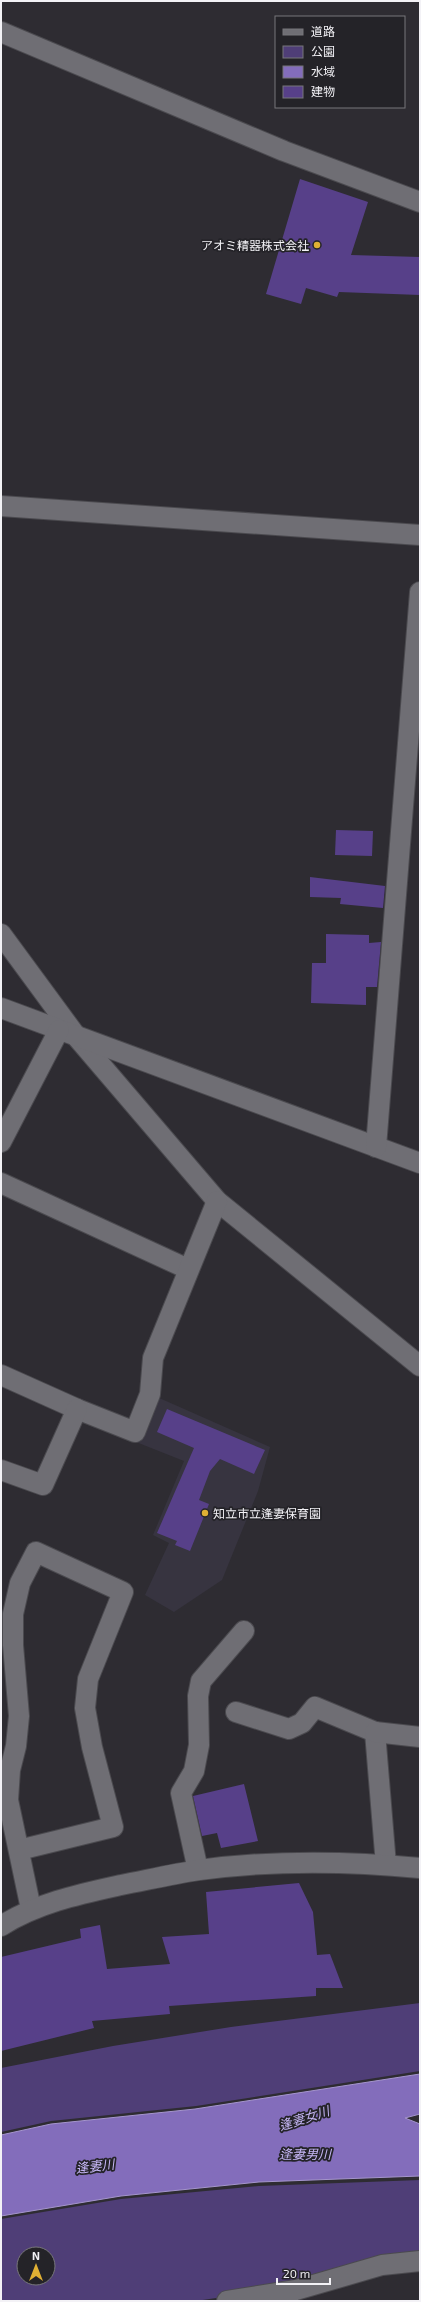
<svg xmlns="http://www.w3.org/2000/svg" width="421" height="2302" font-family="'Exo 2','Noto Sans JP',sans-serif">
<style>
.built{fill:#373440}
.green{fill:#4f3e77;fill-rule:evenodd}
.water{fill:#836dbb;stroke:#a595cd}
.building{fill:#574089}
.lines{fill:none;stroke-linecap:round;stroke-linejoin:round}
.street-casing{stroke:#4b4a4f;stroke-width:22}
.street{stroke:#6f6e74;stroke-width:20}
.poi-dot{fill:#e0b034;stroke:#242328;stroke-width:1.5}
.labels{text-anchor:middle;dominant-baseline:central;stroke-width:3.5;stroke-linejoin:round;paint-order:stroke}
.poi-label{font-size:12px;fill:#f3f2f6;stroke:#242328;text-anchor:end}
.water-label{font-size:13px;font-style:italic;fill:#c6b7f6;stroke:#242328}
</style>
<rect width="100%" height="100%" fill="#2e2c32"/>
<polygon class="built" points="157,1397 270,1447 258,1491 222,1580 174,1612 145,1595 169,1543 153,1535 184,1461 136,1442"/>
<g class="green">
<polygon points="420,2003 420,2071 196,2106 51,2121 1,2132 1,2068 113,2046 231,2027"/>
<path d="M420,2180V2257L295,2286L196,2301H1V2219L121,2199L259,2186ZM24,2254H48V2278H24Z"/>
</g>
<polygon class="water" points="420,2074 420,2114 405,2118 420,2124 420,2176 259,2182 121,2196 1,2216 1,2135 51,2124 195,2109"/>
<g class="building">
<polygon points="300,179 368,202 351,255 420,257 420,295 339,292 337,297 306,288 301,304 266,294"/>
<polygon points="336,830 373,831 372,856 335,855"/>
<polygon points="310,877 385,886 383,908 340,904 341,898 310,897"/>
<polygon points="326,934 369,935 369,943 381,942 377,987 366,987 366,1005 311,1003 312,963 326,963"/>
<polygon points="167,1409 265,1450 254,1474 220,1459 210,1471 199,1500 209,1504 190,1551 175,1545 177,1541 157,1533 194,1448 157,1432"/>
<polygon points="244,1784 258,1841 221,1848 217,1833 202,1836 193,1796"/>
<polygon points="299,1883 313,1912 317,1955 330,1954 343,1988 316,1988 316,1996 169,2006 170,2014 92,2021 94,2028 1,2051 1,1957 81,1938 80,1929 100,1925 107,1969 170,1964 162,1937 209,1934 206,1892"/>
</g>
<g class="lines">
<g class="street-casing">
<g id="street">
<polyline points="1,32 284,151 420,202"/>
<polyline points="1,506 420,535"/>
<polyline points="1,934 76,1036 217,1201 420,1366"/>
<polyline points="1,1008 420,1163"/>
<polyline points="1,1142 59,1030"/>
<polyline points="376,1147 420,592"/>
<polyline points="1,1183 188,1269"/>
<polyline points="1,1375 77,1409 135,1432 150,1394 153,1358 217,1201"/>
<polyline points="1,1470 43,1485 77,1409"/>
<polyline points="236,1712 289,1729 302,1723 315,1707 375,1732 386,1865"/>
<polyline points="375,1732 420,1737"/>
<polyline points="19,1850 113,1827 92,1747 85,1708 88,1679 123,1592 36,1552 20,1583 13,1614 13,1645 19,1716 16,1746 10,1770 8,1800 31,1909"/>
<polyline points="198,1870 181,1793 194,1771 199,1745 198,1696 201,1681 244,1631"/>
<path d="M1,1926C37,1903 80,1894 121,1885C147,1880 173,1874 199,1870C272,1860 347,1861 420,1868"/>
<polyline points="227,2301 296,2290 382,2265 420,2261"/>
</g>
</g>
<use href="#street" class="street"/>
</g>
<g class="poi-dot">
<circle cx="317" cy="245" r="4"/>
<circle cx="205" cy="1513" r="4"/>
</g>
<g class="labels">
<g class="poi-label">
<text x="309" y="245">アオミ精器株式会社</text>
<text x="213" y="1513" text-anchor="start">知立市立逢妻保育園</text>
</g>
<g class="water-label">
<text transform="translate(304 2118) rotate(-18)">逢妻女川</text>
<text x="305" y="2154">逢妻男川</text>
<text transform="translate(95 2166) rotate(-7)">逢妻川</text>
</g>
</g>
<rect width="421" height="2302" fill="none" stroke="#f3f2f6" stroke-width="4"/>
<rect x="275" y="16" width="130" height="92" fill="#242328" stroke="#77767a"/>
<rect x="283" y="29" width="20" height="6" fill="#6f6e74" stroke="#77767a"/>
<text x="311" y="36" font-size="12" fill="#f3f2f6">道路</text>
<rect x="283" y="46" width="20" height="12" fill="#4f3e77" stroke="#77767a"/>
<text x="311" y="56" font-size="12" fill="#f3f2f6">公園</text>
<rect x="283" y="66" width="20" height="12" fill="#836dbb" stroke="#77767a"/>
<text x="311" y="76" font-size="12" fill="#f3f2f6">水域</text>
<rect x="283" y="86" width="20" height="12" fill="#574089" stroke="#77767a"/>
<text x="311" y="96" font-size="12" fill="#f3f2f6">建物</text>
<g transform="translate(36 2266)"><circle r="19" fill="#242328" stroke="#77767a"/>
<path d="M0-3L7 15L0 10L-7 15Z" fill="#e0b034"/>
<text y="-6" font-size="11" font-weight="bold" text-anchor="middle" fill="#f3f2f6">N</text>
</g>
<path d="M277 2278v6h53v-6" fill="none" stroke="#f3f2f6" stroke-width="2"/>
<text x="283" y="2278" font-size="12" fill="#f3f2f6" stroke="#242328" stroke-width="3" paint-order="stroke">20 m</text>
</svg>
